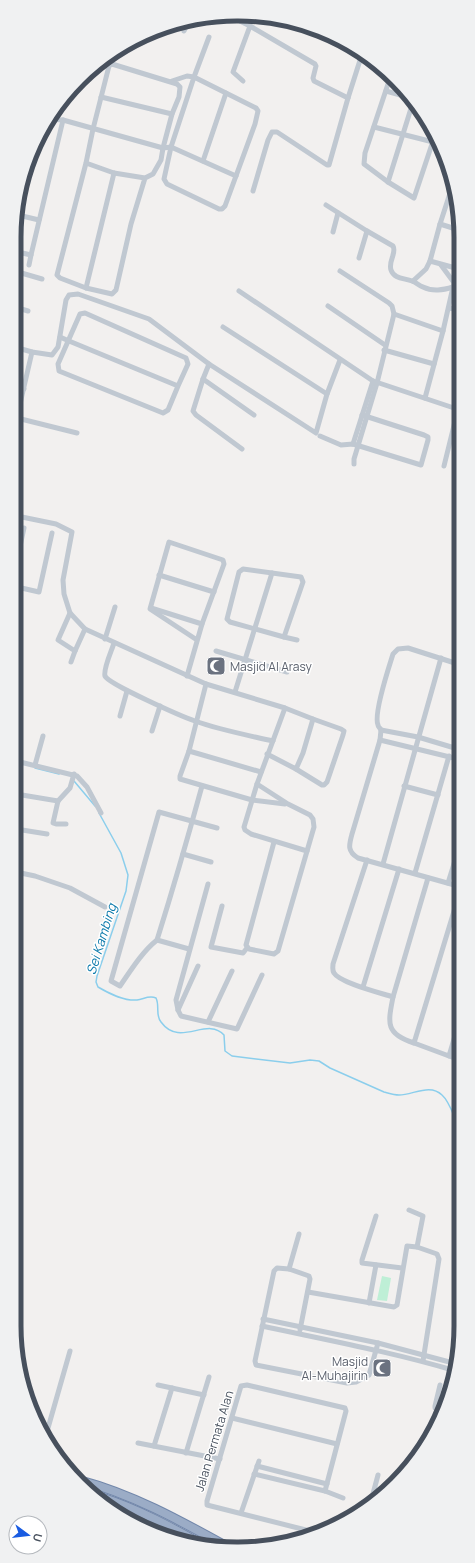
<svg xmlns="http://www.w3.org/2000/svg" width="475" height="1563" font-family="Manrope,sans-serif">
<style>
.green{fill:#beefd6}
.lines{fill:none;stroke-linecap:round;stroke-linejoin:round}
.stream{stroke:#8bceec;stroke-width:1.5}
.trunk-casing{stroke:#7287aa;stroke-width:10}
.minor{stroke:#c0c8d1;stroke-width:5}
.trunk{stroke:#9bacc6;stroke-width:8}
.labels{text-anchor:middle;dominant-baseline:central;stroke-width:3;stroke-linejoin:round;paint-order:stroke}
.worship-label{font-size:12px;fill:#5b616d;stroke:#fff;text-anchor:start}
.street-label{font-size:12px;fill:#47505d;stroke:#fff}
.water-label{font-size:13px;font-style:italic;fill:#0c7aab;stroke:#fff}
.rim{fill:none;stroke:#47505d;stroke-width:5}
</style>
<rect width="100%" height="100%" fill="#f2f0ef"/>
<polygon class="green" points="382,1276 391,1278 387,1301 377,1300"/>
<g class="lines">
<g class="stream">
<polyline points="35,768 59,774"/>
<polyline points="74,781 95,806"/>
<path d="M99,813L121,853L128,875L126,891L97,976L96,982L98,987C108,993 125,1001 137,1000C144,999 149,995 156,998C160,1006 155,1015 161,1022C180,1048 207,1016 224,1035L225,1051L232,1056L290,1063L310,1060L319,1061L330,1068L384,1092C388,1093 394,1095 399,1095C413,1095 430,1083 442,1095C449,1101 453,1114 457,1123"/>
</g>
<g class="trunk-casing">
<g id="trunk">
<path d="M79,1480C132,1494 179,1520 226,1546"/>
<path d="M101,1497C138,1509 171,1527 205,1546"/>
</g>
</g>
<g class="minor">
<polyline points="234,18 250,26 315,64 316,66 313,78 314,81 348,98"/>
<polyline points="184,31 189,21"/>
<polyline points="390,78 365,153 364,164 388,182 414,198 435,135"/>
<polyline points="172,81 187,76 194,77 256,108 258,111 255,124 225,206 222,209 219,209 167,184 164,179 171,147 194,77 209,37"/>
<polyline points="243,81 233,72 250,26"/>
<polyline points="386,91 411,98"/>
<polyline points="101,97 172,114"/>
<polyline points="51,115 56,115 59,111 61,104"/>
<polyline points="49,119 63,120 163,148 171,147 236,176"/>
<polyline points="374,127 433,142"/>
<polyline points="203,161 226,93"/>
<polyline points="86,163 114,173 145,178 153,174 161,160 163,148 172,114 179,97 180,87 177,84 112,64 109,66 93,129 86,163 57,275 60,278 86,288 112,294 116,290 131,224 145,178"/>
<polyline points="388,182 413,102"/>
<polyline points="253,191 268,140 272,132 277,132 327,165 329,165 348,98 362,54"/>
<path d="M326,205L367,231L393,246C397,253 388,261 391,270C394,279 404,278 412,281C416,282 419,286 423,287C433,292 443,290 453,287"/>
<polyline points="18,215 39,220"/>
<polyline points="440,224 459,230"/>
<polyline points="333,232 338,213"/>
<polyline points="18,252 31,255 63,120"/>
<polyline points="359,258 367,231"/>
<polyline points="430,261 440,224 452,187"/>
<polyline points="29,265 31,255"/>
<polyline points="441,265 455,284"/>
<polyline points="340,271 389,303 392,306 394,314 377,383 354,459 354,464"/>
<polyline points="18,272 42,279"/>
<polyline points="413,281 426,269 430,261 459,269"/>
<polyline points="86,288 114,173"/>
<polyline points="239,291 373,381 457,409"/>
<polyline points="328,306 385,345"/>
<polyline points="18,308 28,311"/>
<polyline points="449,308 459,310"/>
<polyline points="394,314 443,331"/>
<polyline points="223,327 327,394"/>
<polyline points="60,337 69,341 178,386 188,364 186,358 85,313 80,314 58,364 59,371 163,413 168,410 178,386"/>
<polyline points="18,348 32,352 52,355 58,347 66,300 69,295 78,294 149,319 209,364 316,433 327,394 340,360"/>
<polyline points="384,350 434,364"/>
<polyline points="209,364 203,379 193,411 196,415 242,449"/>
<polyline points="203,379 254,415"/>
<polyline points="18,387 24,389"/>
<polyline points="425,398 443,331 453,287 459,273"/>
<polyline points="17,417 32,352"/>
<polyline points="17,418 77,433"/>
<polyline points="320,436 341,445 353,444 421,465 428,440 428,437 424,435 362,415"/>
<polyline points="353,444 373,381"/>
<polyline points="444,466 459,405"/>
<polyline points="17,516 56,524 72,532 63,580 64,594 70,613 85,629 206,684 285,708 313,719 303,753 296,769 267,754"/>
<polyline points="17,560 24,528"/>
<polygon points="243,569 301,577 303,582 284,637 230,622 227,619 239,572"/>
<polyline points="159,575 214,592"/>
<polyline points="17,587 39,592 52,533"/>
<polyline points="151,608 202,624"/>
<polyline points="70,613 58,640 75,651"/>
<polyline points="284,637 297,640"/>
<polyline points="105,639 115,607"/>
<path d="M114,643C112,650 103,669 105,676C108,684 183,717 195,721C220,730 247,735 273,741"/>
<polyline points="216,651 287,672"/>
<polyline points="71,662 75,651 85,629"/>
<polyline points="187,676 202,624 224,564 223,560 169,542 150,609 197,640"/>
<polyline points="206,684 189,751 180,776 180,779 252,800 285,804"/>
<polyline points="235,692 272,573"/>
<polyline points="120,716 127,691"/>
<polyline points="381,730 418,737 458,749"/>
<polyline points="152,731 160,706"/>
<polyline points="380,740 458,759"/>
<polyline points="189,751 261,772"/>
<polyline points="16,761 77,776 87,787 101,813"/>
<polyline points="35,765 43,736"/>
<polyline points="296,769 322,785 324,785 327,782 343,735 344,731 341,729 313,719"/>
<polyline points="257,784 244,827 245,830 251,834 307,851"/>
<path d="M202,786C188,837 173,889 157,940C142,952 131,970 120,986L111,981L159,812L217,828"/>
<polyline points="404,786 438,795"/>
<polyline points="16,794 58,801"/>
<polyline points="58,801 53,823 56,824 66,824"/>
<polyline points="58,801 70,788 74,774"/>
<polyline points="16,829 47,834"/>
<polyline points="274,842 246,945 249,949 274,954 278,951 314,827 313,819 310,815 288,804 257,784 285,708"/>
<polyline points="183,854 211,862"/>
<path d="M367,860L333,964C333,967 332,970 334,973C340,983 381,993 393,997C388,1023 385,1034 414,1043L458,898"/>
<polyline points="383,864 441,658"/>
<polyline points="16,872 35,876 70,888 105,907"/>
<polyline points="415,873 449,756"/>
<polyline points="448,883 458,851"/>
<polyline points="208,884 176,1000 178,1010 181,1016 237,1029 262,975"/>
<path d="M458,886L358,858C347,851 349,845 352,834L380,740L381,730C380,728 378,727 378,725C373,714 389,667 393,654L398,649L408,648L458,664"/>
<polyline points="222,906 211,947 243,953 247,948"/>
<polyline points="157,940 189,949"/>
<polyline points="363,987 399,869"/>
<polyline points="393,997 428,878"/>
<polyline points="178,1010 198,966"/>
<polyline points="208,1022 232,971"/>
<polyline points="414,1043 449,1056 457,1029"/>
<polyline points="449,1056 457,1059"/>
<polyline points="409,1210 423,1216 417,1247"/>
<polyline points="376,1216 362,1260 362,1263 402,1268"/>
<polyline points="299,1234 289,1269 309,1276 310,1279 300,1330"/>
<polyline points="289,1269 277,1268 274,1271 255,1361 256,1365 347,1383 356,1382 369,1375 378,1343"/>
<polyline points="308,1292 394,1307 397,1305 407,1246 417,1247 437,1254 439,1259 423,1361"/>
<polyline points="369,1303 376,1265"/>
<polyline points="263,1319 378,1343 457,1364"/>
<path d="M262,1326C327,1340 392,1352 456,1371"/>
<polyline points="158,1385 204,1395"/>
<polyline points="440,1385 435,1406 435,1408 440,1409"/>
<polyline points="232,1418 337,1444"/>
<polyline points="46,1435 70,1351"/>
<polyline points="138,1443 220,1459"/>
<polyline points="154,1446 172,1388"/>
<polyline points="186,1453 209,1377"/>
<polyline points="257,1466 327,1484"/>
<polyline points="254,1474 325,1491 343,1498"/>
<polyline points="370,1505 378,1475"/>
<polyline points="241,1513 259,1461"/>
<polyline points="153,1530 156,1519"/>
<polyline points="314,1532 207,1505 207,1501 241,1386 247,1385 345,1408 346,1411 325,1491"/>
</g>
<use href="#trunk" class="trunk"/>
</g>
<defs>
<g id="mosque-square" transform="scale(1)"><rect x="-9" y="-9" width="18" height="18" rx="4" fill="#6b7280" stroke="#fff"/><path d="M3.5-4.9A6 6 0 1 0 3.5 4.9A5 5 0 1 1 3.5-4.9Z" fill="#fff"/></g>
</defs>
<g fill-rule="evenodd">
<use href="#mosque-square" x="216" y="666"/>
<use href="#mosque-square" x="382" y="1368"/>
</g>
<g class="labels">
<g class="worship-label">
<text x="230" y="666">Masjid Al Arasy</text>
<text x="368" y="1361" text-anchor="end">Masjid<tspan x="368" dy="14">Al-Muhajirin</tspan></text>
</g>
<g class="street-label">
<text transform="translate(214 1441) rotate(-73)">Jalan Permata Alan</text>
</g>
<g class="water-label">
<text transform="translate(101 939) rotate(-73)">Sei Kambing</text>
</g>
</g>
<path d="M0 0H475V1563H0ZM237 21H238A216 216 0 0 1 454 237V1326A216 216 0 0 1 238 1542H237A216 216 0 0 1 21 1326V237A216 216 0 0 1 237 21Z" fill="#f0f1f2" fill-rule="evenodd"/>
<path class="rim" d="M237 21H238A216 216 0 0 1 454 237V1326A216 216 0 0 1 238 1542H237A216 216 0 0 1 21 1326V237A216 216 0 0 1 237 21Z"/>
<g transform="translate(28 1535) rotate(105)"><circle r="19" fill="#ffffff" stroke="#b5b9be"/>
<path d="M0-3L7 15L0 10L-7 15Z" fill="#195ce2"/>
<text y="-6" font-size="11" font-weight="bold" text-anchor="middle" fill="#47505d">U</text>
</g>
</svg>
